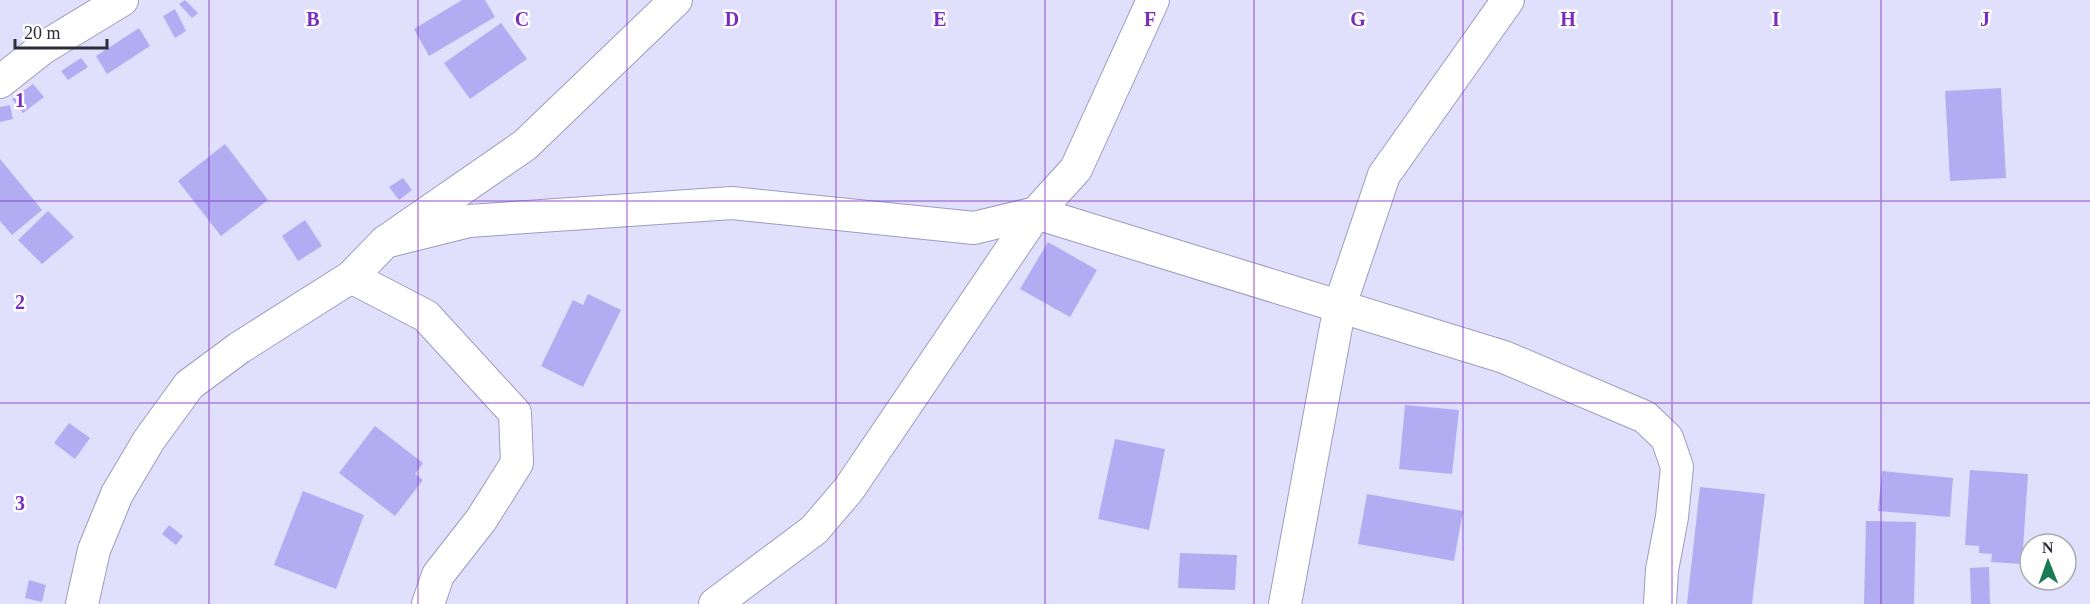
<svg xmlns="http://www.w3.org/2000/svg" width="2090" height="604" font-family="Georgia,serif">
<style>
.building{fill:#b2adf2}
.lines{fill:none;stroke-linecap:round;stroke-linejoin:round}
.minor-casing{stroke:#9e9cbe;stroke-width:34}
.minor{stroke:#fff;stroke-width:32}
.grid{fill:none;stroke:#7b2cbf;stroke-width:1.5;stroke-opacity:0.55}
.grid-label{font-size:20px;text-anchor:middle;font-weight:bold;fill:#7b2cbf;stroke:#fff;stroke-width:5;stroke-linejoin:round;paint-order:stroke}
</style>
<rect width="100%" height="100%" fill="#e0dffc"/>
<g class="building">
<polygon points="185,0 198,13 192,18 179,4"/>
<polygon points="462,0 485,0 495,17 429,56 414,29"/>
<polygon points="175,9 186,31 175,38 163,16"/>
<polygon points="501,23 527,59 470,99 444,63"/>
<polygon points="139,28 150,46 107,74 96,56"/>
<polygon points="81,58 88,67 68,80 61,71"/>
<polygon points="33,84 44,97 23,113 12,99"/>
<polygon points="2001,88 2006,178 1950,181 1945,91"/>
<polygon points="10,105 13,119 0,122 0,107"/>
<polygon points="225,144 268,200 221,236 178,181"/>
<polygon points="0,159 42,210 12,235 0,221"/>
<polygon points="403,178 412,190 399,200 389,187"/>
<polygon points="48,211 74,237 42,264 18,240"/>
<polygon points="305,220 322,246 298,261 282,236"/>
<polygon points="1048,242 1097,270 1070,317 1020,289"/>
<polygon points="588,294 621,310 583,387 541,366 573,300 583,305"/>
<polygon points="1405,405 1459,410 1452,474 1399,469"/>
<polygon points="69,423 90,438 75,459 54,443"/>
<polygon points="375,426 423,463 415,474 423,480 395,516 339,473"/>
<polygon points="1115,439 1165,449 1149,530 1098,519"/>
<polygon points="1970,470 2028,474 2022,564 1991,562 1992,554 1979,553 1979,546 1965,545"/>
<polygon points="1882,471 1953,478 1950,517 1878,511"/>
<polygon points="1700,487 1765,494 1752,604 1687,604"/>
<polygon points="303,491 364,515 336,589 274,565"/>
<polygon points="1367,494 1463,511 1454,561 1358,544"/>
<polygon points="1866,521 1916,522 1914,604 1864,604"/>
<polygon points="169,525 183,536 176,545 162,534"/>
<polygon points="1180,553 1237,555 1235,590 1178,588"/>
<polygon points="1989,567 1990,604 1971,604 1970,568"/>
<polygon points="29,580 46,585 42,602 25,598"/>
</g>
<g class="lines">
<g class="minor-casing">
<g id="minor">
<polyline points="0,82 43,48 122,0"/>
<polyline points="385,242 469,221 732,203 974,228 1036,213 1076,169 1153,0"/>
<polyline points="351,277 426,316 515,413 517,463 481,520 438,575 428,604"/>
<polyline points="82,604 94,550 117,494 149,440 189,385 239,348 351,277 385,242 525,145 676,0"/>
<polyline points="715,604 814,530 849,489 1036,213 1504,357 1645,417 1667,438 1677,467 1672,517 1662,570 1660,604"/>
<polyline points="1285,604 1340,305 1384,175 1508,0"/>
</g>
</g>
<use href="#minor" class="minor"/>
</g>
<path class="grid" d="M209,0V604M418,0V604M627,0V604M836,0V604M1045,0V604M1254,0V604M1463,0V604M1672,0V604M1881,0V604M0,201H2090M0,403H2090"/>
<g class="grid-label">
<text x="313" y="26">B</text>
<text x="522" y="26">C</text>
<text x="732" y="26">D</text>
<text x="940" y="26">E</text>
<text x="1150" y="26">F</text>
<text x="1358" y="26">G</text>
<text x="1568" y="26">H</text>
<text x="1776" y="26">I</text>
<text x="1985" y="26">J</text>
<text x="20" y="107">1</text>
<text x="20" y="309">2</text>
<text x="20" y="510">3</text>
</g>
<g transform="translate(2048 562) rotate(359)"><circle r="28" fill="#ffffff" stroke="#ababb0" stroke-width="1.5"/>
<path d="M0-4.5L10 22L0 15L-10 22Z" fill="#197b53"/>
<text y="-9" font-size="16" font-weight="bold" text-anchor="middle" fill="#2d2c3a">N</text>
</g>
<path d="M15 39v9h92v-9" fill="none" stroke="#2d2c3a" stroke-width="3"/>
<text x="24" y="39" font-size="18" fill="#2d2c3a" stroke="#ffffff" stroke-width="4.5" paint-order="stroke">20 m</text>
</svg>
